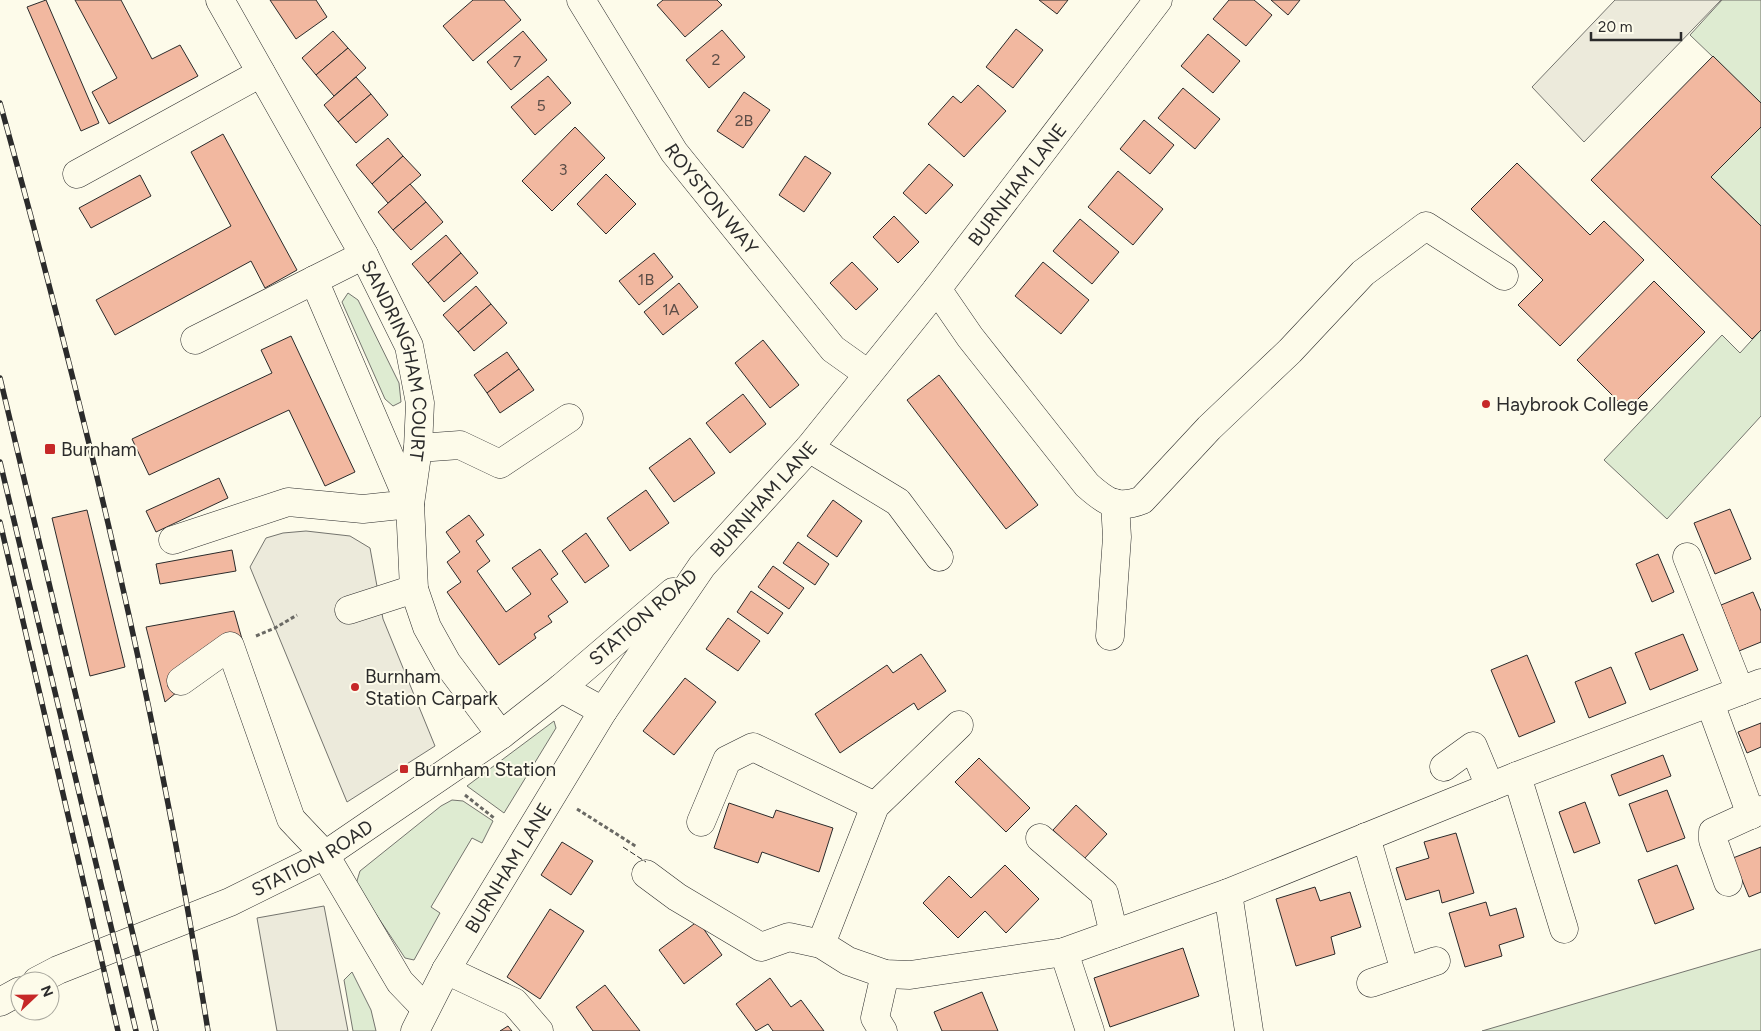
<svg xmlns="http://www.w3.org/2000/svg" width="1761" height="1031" font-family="Figtree,sans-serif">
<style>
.green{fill:#deebd1;stroke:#74746e}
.parking{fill:#eceadb;stroke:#74746e}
.building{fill:#f2b8a0;stroke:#2b2b2b}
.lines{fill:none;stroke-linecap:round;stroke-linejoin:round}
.minor-casing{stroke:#2b2b2b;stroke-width:29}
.path{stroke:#6a6964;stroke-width:3;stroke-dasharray:4 2.5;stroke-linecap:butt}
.minor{stroke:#fdfbea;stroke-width:28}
.rail-casing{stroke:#2b2b2b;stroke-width:5.5}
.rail{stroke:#fdfbea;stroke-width:4;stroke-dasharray:11;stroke-linecap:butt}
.fence{stroke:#2b2b2b;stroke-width:1;stroke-dasharray:6 2.5;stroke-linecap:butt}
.poi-dot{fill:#c62828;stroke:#fdfbea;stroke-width:2}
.labels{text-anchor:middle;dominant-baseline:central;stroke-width:4;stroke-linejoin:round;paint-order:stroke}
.number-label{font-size:16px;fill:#5d4e48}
.street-label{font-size:19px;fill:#2b2b2b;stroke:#fdfbea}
.poi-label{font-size:19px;fill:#2b2b2b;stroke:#fdfbea;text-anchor:start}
</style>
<rect width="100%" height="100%" fill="#fdfbea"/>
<g class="green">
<polygon points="1722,0 1761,0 1761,103 1690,35"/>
<polygon points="1761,127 1761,226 1711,177"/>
<polygon points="348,293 358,300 399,383 401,402 393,406 385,399 342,302"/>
<polygon points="1761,330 1761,416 1667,519 1604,460 1722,335 1740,353"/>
<polygon points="554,721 556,728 504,813 467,786"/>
<polygon points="452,800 463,801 493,821 482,843 472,838 431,907 440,913 414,960 405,958 356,884 360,871 441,806"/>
<polygon points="1761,949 1761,1031 1482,1031"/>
<polygon points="352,972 371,1010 376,1031 353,1031 344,980"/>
</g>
<g class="parking">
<polygon points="1615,0 1721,0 1584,142 1532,87"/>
<polygon points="306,531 350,536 370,548 383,619 435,746 347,802 250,567 266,538 283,533"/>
<polygon points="324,906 348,1031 277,1031 257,918"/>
</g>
<g class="building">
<polygon points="46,0 99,123 81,131 27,7"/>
<polygon points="75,0 121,0 152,59 180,45 198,76 109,124 92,92 117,78"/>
<polygon points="270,0 316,0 327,17 296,39"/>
<polygon points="473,0 504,0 521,20 473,61 443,26"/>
<polygon points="663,0 717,0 722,5 685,37 657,5"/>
<polygon points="1039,0 1068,0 1057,14"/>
<polygon points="1229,0 1254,0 1272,15 1246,46 1213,19"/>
<polygon points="1271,0 1300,0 1288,15"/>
<polygon points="1016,29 1043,50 1013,88 986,67"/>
<polygon points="722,30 745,57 709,88 686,60"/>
<polygon points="333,31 348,48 316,75 302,58"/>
<polygon points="523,31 547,60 511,90 487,62"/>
<polygon points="1208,34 1240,61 1213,93 1181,66"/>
<polygon points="348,48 366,68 334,96 316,75"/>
<polygon points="1713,56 1761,103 1761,127 1711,177 1761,226 1761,330 1752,339 1591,180"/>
<polygon points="548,76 571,103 535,135 511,107"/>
<polygon points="356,77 371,94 338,122 324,105"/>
<polygon points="978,85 1006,111 964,157 928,124 953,96 961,103"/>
<polygon points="1183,88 1220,119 1195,149 1158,118"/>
<polygon points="744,92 770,110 743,148 717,131"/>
<polygon points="371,94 388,115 356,143 338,122"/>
<polygon points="1144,120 1174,145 1150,174 1120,149"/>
<polygon points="575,127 605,158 552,211 522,181"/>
<polygon points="223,134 297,270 265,288 251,261 115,335 96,300 231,226 191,152"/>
<polygon points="388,138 403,156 372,184 356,165"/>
<polygon points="403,156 421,175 388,203 372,184"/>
<polygon points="805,156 831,173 804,212 779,195"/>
<polygon points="1517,163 1590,235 1604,221 1644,260 1560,346 1518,305 1543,280 1471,209"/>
<polygon points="929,164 953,185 926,214 903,193"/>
<polygon points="1118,171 1163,209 1133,245 1088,207"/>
<polygon points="606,174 636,204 606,234 577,204"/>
<polygon points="140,175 151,196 91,228 79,208"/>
<polygon points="410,184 426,202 393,230 378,212"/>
<polygon points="426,202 443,222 411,250 393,230"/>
<polygon points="894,216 919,242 898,263 873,237"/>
<polygon points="1080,219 1119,252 1092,284 1053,251"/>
<polygon points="446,235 461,253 428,283 412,264"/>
<polygon points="461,253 478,273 444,302 428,283"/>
<polygon points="654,253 673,277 639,305 619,281"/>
<polygon points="852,262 878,289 856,310 830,283"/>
<polygon points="1043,262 1089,300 1061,334 1015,296"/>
<polygon points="1654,281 1705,332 1627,410 1577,360"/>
<polygon points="679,283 698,307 663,335 644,312"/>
<polygon points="476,286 491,304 458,332 443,315"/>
<polygon points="491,304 507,323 474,351 458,332"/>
<polygon points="291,336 355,472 325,486 289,410 149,475 132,439 272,373 261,350"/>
<polygon points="763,340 799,385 770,408 735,363"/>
<polygon points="507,352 519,369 487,393 474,375"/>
<polygon points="519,369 534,390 500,413 487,393"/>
<polygon points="939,375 1038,505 1006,529 907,400"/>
<polygon points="743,394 766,424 730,453 706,423"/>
<polygon points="690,438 715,473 674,502 649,468"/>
<polygon points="219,478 228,498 156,532 146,511"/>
<polygon points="646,490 669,523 630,551 607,518"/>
<polygon points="833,500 862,521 837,557 807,536"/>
<polygon points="1730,509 1751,559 1715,574 1694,523"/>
<polygon points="87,510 125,667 90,676 52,518"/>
<polygon points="469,515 484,535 476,541 490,561 477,571 506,612 531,594 512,568 540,549 558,574 551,579 568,602 548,616 552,622 534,634 536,638 499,665 447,592 461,582 447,562 460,552 446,532"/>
<polygon points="586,533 609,566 585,583 562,551"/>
<polygon points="798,542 829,564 815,585 783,563"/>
<polygon points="232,550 236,571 160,584 156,564"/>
<polygon points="1658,554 1674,592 1652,602 1636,564"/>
<polygon points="773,566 804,588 789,609 758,587"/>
<polygon points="751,591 783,613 768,634 737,612"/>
<polygon points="1753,592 1761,611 1761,642 1739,651 1721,605"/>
<polygon points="234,611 242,639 228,644 224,653 165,702 146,627"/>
<polygon points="728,618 760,641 738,671 706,649"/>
<polygon points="1683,634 1698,670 1650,690 1635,653"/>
<polygon points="921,654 946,691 918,710 914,703 840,753 815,714 887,665 893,673"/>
<polygon points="1527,655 1555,722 1519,737 1491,670"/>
<polygon points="1611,667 1626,703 1589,718 1575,682"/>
<polygon points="685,678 716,702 674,755 643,731"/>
<polygon points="1761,723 1761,747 1747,753 1738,732"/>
<polygon points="1663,755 1671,776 1619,796 1611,775"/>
<polygon points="979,758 1030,808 1006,832 955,782"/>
<polygon points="1667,790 1685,838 1647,852 1629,804"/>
<polygon points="1585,802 1600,843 1574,853 1559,812"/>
<polygon points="729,803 773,818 776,810 833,828 819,872 762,852 758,863 714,848"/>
<polygon points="1076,805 1107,834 1084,859 1053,830"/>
<polygon points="1456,833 1474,893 1442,903 1439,890 1406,900 1396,868 1429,858 1424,842"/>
<polygon points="562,842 593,861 571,895 541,875"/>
<polygon points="1761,847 1761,892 1749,897 1733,858"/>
<polygon points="1005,865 1039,899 1006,933 985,911 958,938 923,903 949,876 971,898"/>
<polygon points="1677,865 1694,909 1655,924 1638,880"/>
<polygon points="1315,887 1320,901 1350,892 1361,927 1331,937 1335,954 1296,966 1276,899"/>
<polygon points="1486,902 1490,916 1516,908 1524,937 1499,945 1502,956 1465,967 1449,913"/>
<polygon points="550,909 584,931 540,999 507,977"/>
<polygon points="698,921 722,955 684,984 659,950"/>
<polygon points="1183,948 1199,996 1110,1027 1094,978"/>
<polygon points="770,978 791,1007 801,1000 824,1031 773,1031 768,1024 756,1031 736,1004"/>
<polygon points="605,985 640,1031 593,1031 576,1007"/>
<polygon points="982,992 998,1031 942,1031 934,1012"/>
<polygon points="508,1026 512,1031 500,1031"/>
</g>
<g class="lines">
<g class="minor-casing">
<g id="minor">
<path id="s1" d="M220,0L364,255L409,346L420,403L418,448L410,504L414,589L427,627L447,663L501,735"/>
<path id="s2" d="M581,0L674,152L833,349L868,374"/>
<polyline points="77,174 261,73"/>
<path d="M937,289L970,337L1087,485C1106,502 1117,510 1142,500L1209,428L1290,351L1363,273L1426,226L1504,276"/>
<polyline points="195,340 364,255"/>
<polyline points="418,448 460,445 500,464 569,418"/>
<polyline points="809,448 898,502 939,557"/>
<polyline points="173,540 288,502 363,509 410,504 314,280"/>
<polyline points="1687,557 1740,691"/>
<polyline points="349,610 414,589"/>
<polyline points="1110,636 1117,537 1115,503"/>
<polyline points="181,681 230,646 291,819 325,855 400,982 425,1008"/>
<polyline points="561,688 603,711"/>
<polyline points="1710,703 1751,815"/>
<polyline points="1444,767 1473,746 1490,787"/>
<polyline points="1517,776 1564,929"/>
<polyline points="701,822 727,760 753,747 875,806"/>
<polyline points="1366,837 1405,971"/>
<polyline points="1040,838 1104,893 1114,934"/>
<polyline points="646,874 677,897 761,947 789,937 821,944 848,961 885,974 910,975 1064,952 1228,893 1517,776 1761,683"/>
<polyline points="1728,882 1713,840 1713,832 1761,810"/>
<polyline points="1228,893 1249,1031"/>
<polyline points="821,944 875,806 959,725"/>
<polyline points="1064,952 1090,1031"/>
<polyline points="446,970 514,1002 539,1031"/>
<path id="s3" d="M37,981L58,970L230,902L325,855L501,735L561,688L673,592"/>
<polyline points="1371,983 1436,961"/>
<polyline points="0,1002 20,991"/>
<path id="s4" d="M415,1031L446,970L603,711L702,566L809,448L937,289L1158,0"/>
<polyline points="883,1031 875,1018 885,974"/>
</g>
</g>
<g class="path">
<polyline points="256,636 275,628 297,615"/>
<polyline points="465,795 494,818"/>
<polyline points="577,809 637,847"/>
</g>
<use href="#minor" class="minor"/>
<g class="rail-casing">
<g id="rail">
<path d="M0,103C85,409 159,718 208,1031"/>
<polyline points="0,378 156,1031"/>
<polyline points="0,462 136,1031"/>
<polyline points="0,522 118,1031"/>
</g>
</g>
<use href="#rail" class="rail"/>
<polyline class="fence" points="623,847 646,862"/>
</g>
<g class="poi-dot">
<circle cx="1486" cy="404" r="5"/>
<rect x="44" y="443" width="12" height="12" rx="2.5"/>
<circle cx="355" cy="687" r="5"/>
<rect x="399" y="764" width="10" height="10" rx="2.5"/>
</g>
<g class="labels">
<g class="number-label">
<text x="716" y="59">2</text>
<text x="517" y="61">7</text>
<text x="541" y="105">5</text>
<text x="744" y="120">2B</text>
<text x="563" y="169">3</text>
<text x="646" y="279">1B</text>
<text x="671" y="309">1A</text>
</g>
<g class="street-label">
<text stroke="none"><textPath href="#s4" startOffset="1042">BURNHAM LANE</textPath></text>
<text stroke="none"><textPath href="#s2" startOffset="238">ROYSTON WAY</textPath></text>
<text stroke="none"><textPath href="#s1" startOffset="405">SANDRINGHAM COURT</textPath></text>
<text stroke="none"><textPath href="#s4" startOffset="638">BURNHAM LANE</textPath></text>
<text transform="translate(643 617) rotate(-41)">STATION ROAD</text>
<text stroke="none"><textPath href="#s3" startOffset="302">STATION ROAD</textPath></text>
<text stroke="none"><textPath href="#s4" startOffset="188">BURNHAM LANE</textPath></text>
</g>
<g class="poi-label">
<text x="1496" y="404">Haybrook College</text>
<text x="61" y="449">Burnham</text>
<text x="365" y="676">Burnham<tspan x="365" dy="22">Station Carpark</tspan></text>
<text x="414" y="769">Burnham Station</text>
</g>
</g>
<g transform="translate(35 996) rotate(68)"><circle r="24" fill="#fdfbea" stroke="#a9a89e"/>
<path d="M0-4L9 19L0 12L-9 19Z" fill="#c62828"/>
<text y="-8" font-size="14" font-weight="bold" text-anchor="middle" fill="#2b2b2b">N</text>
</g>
<path d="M1591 32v8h90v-8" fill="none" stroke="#2b2b2b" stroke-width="2.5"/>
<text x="1598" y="32" font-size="15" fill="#2b2b2b" stroke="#fdfbea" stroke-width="4" paint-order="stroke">20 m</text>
</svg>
